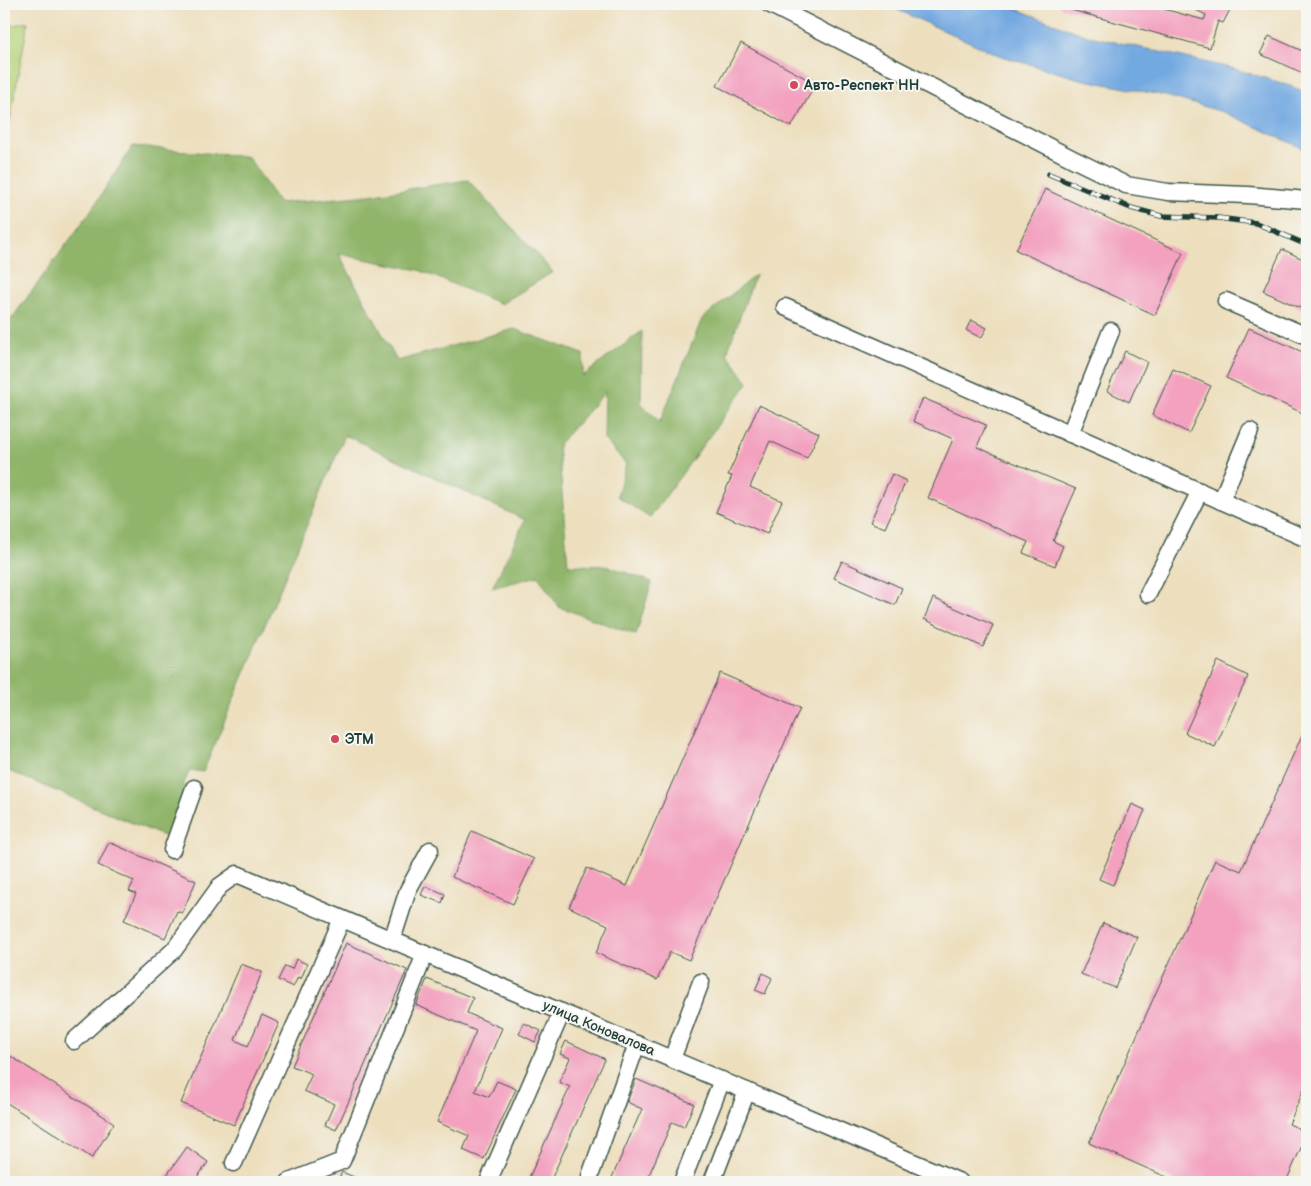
<svg xmlns="http://www.w3.org/2000/svg" width="1311" height="1186" font-family="'Balsamiq Sans',sans-serif">
<style>
.green{fill:#b5d37a;stroke:#6a8857}
.forest{fill:#90b56a;stroke:#58794f}
.water{fill:#73a9e1;stroke:#49738a}
.building{fill:#f3a1bf}
.lines{fill:none;stroke-linecap:round;stroke-linejoin:round}
.minor-casing{stroke:#3e5549;stroke-width:19}
.path{stroke:#3e5549;stroke-width:2;stroke-dasharray:1 4;stroke-linecap:butt}
.minor{stroke:#fff;stroke-width:16}
.rail-casing{stroke:#1f3d34;stroke-width:5.5}
.rail{stroke:#f6f6f2;stroke-width:4;stroke-dasharray:11;stroke-linecap:butt}
.poi-dot{fill:#d1495b;stroke:#f6f6f2;stroke-width:2}
.labels{text-anchor:middle;dominant-baseline:central;stroke-width:4;stroke-linejoin:round;paint-order:stroke}
.poi-label{font-size:14px;font-weight:bold;fill:#1f3d34;stroke:#f6f6f2;text-anchor:start}
.street-label{font-size:14px;fill:#1f3d34;stroke:#f6f6f2}
</style>
<rect width="100%" height="100%" fill="#f6f6f2"/>
<filter id="ink" filterUnits="userSpaceOnUse"><feTurbulence type="fractalNoise" baseFrequency=".02" numOctaves="2"/><feDisplacementMap in="SourceGraphic" scale="10" xChannelSelector="R" yChannelSelector="G"/><feConvolveMatrix kernelMatrix="1 2 1 2 8 2 1 2 1" color-interpolation-filters="sRGB"/></filter>
<filter id="wash" filterUnits="userSpaceOnUse"><feTurbulence type="fractalNoise" baseFrequency=".0096" numOctaves="4" result="noise"/><feDisplacementMap in="SourceGraphic" scale="20" xChannelSelector="R" yChannelSelector="G"/><feGaussianBlur stdDeviation="1.12" result="paint"/><feColorMatrix in="noise" values="0 0 0 0 0 0 0 0 0 0 0 0 0 0 0 0 0 1.4 0 .05"/><feComposite in="paint" operator="in"/></filter>
<g filter="url(#wash)">
<rect width="100%" height="100%" fill="#eddfbe"/>
<polygon class="green" points="28,22 4,152 4,27"/>
<polygon class="forest" points="133,146 248,157 279,203 361,196 468,180 553,272 501,304 419,270 339,254 397,361 514,329 583,354 583,376 642,331 641,403 660,422 702,319 755,275 727,353 748,383 650,518 617,496 626,464 604,439 605,392 558,445 568,565 608,566 652,582 636,635 559,607 538,576 492,588 525,520 345,435 203,772 190,770 183,785 188,792 168,838 4,769 4,329 88,215"/>
<polygon class="water" points="884,4 1003,4 1085,35 1235,69 1288,85 1307,93 1307,150 1223,112 1166,96 1080,79 1001,56"/>
<g id="blocks">
<g class="building">
<polygon points="1061,4 1145,4 1204,20 1206,15 1184,4 1233,4 1223,23 1218,21 1210,48 1060,7"/>
<polygon points="1269,36 1307,53 1307,75 1260,54"/>
<polygon points="741,43 816,84 791,127 717,86"/>
<polygon points="1045,189 1183,253 1155,315 1016,250"/>
<polygon points="1282,249 1307,261 1307,311 1263,291"/>
<polygon points="971,320 987,328 981,338 966,330"/>
<polygon points="1249,328 1307,354 1307,415 1226,378"/>
<polygon points="1125,351 1147,362 1129,402 1107,391"/>
<polygon points="1173,369 1211,386 1189,433 1152,415"/>
<polygon points="923,398 986,425 977,447 1076,489 1053,541 1063,546 1055,566 1023,553 1028,542 928,498 953,439 913,421"/>
<polygon points="759,405 819,433 807,458 770,441 750,487 782,501 767,534 716,512 732,476 728,475"/>
<polygon points="892,474 906,481 885,528 870,522"/>
<polygon points="842,561 902,588 895,605 834,578"/>
<polygon points="933,598 993,625 983,647 924,619"/>
<polygon points="1218,661 1248,676 1215,747 1185,733"/>
<polygon points="720,673 800,708 689,960 670,952 657,980 596,953 608,925 569,907 587,868 627,886"/>
<polygon points="1307,724 1307,1082 1289,1124 1307,1132 1307,1134 1286,1182 1178,1182 1089,1143 1215,860 1241,871"/>
<polygon points="1132,804 1145,810 1113,885 1099,879"/>
<polygon points="472,831 534,859 513,904 452,877"/>
<polygon points="109,842 196,881 182,913 177,911 165,938 124,920 136,894 129,891 134,881 98,865"/>
<polygon points="425,886 445,894 442,903 421,895"/>
<polygon points="1103,923 1137,937 1115,988 1081,974"/>
<polygon points="346,943 407,970 336,1130 325,1125 334,1104 304,1091 312,1074 292,1066"/>
<polygon points="296,959 307,964 301,979 298,977 293,987 278,980 285,966 292,969"/>
<polygon points="241,964 262,972 235,1040 248,1046 262,1015 279,1023 234,1125 181,1103"/>
<polygon points="763,973 772,978 765,994 755,990"/>
<polygon points="427,979 473,998 467,1013 502,1028 475,1091 489,1097 497,1081 516,1089 484,1159 463,1150 469,1136 437,1122 476,1031 416,1005"/>
<polygon points="524,1023 541,1031 535,1042 519,1034"/>
<polygon points="566,1041 605,1059 550,1182 527,1182 570,1087 559,1082 570,1058 560,1054"/>
<polygon points="4,1052 114,1123 92,1158 4,1101"/>
<polygon points="636,1079 694,1104 684,1127 672,1122 646,1182 610,1182 642,1109 627,1102"/>
<polygon points="187,1147 208,1162 194,1182 162,1182"/>
<polygon points="342,1172 366,1182 337,1182"/>
</g>
</g>
</g>
<g filter="url(#ink)">
<use href="#blocks" fill-opacity="0" stroke="#3e5549" stroke-width="1"/>
<g class="lines">
<g class="minor-casing">
<g id="minor">
<polyline points="769,4 1073,159 1126,185 1168,192 1248,195 1307,200"/>
<polyline points="1226,301 1307,336"/>
<polyline points="785,307 1307,539"/>
<polyline points="1070,434 1111,331"/>
<polyline points="1221,501 1250,431"/>
<polyline points="1148,594 1200,491"/>
<polyline points="172,850 194,788"/>
<polyline points="392,940 408,890 430,850"/>
<polyline points="74,1041 174,950 220,886 237,874 960,1182"/>
<polyline points="672,1059 701,982"/>
<polyline points="234,1163 342,919"/>
<polyline points="590,1176 637,1044"/>
<polyline points="289,1182 342,1161 425,954"/>
<polyline points="488,1182 562,1012"/>
<polyline points="682,1182 722,1080"/>
<polyline points="712,1182 747,1091"/>
</g>
</g>
<polyline class="path" points="4,787 6,789"/>
<use href="#minor" class="minor"/>
<g class="rail-casing">
<polyline id="rail" points="1049,174 1131,208 1161,216 1218,218 1256,223 1307,245"/>
</g>
<use href="#rail" class="rail"/>
</g>
</g>
<g class="poi-dot">
<circle cx="794" cy="85" r="5"/>
<circle cx="335" cy="739" r="5"/>
</g>
<g class="labels">
<g class="poi-label">
<text x="804" y="85">Авто-Респект НН</text>
<text x="345" y="739">ЭТМ</text>
</g>
<g class="street-label">
<text transform="translate(599 1028) rotate(23)">улица Коновалова</text>
</g>
</g>
<rect width="1311" height="1186" fill="none" stroke="#f6f6f2" stroke-width="20"/>
</svg>
